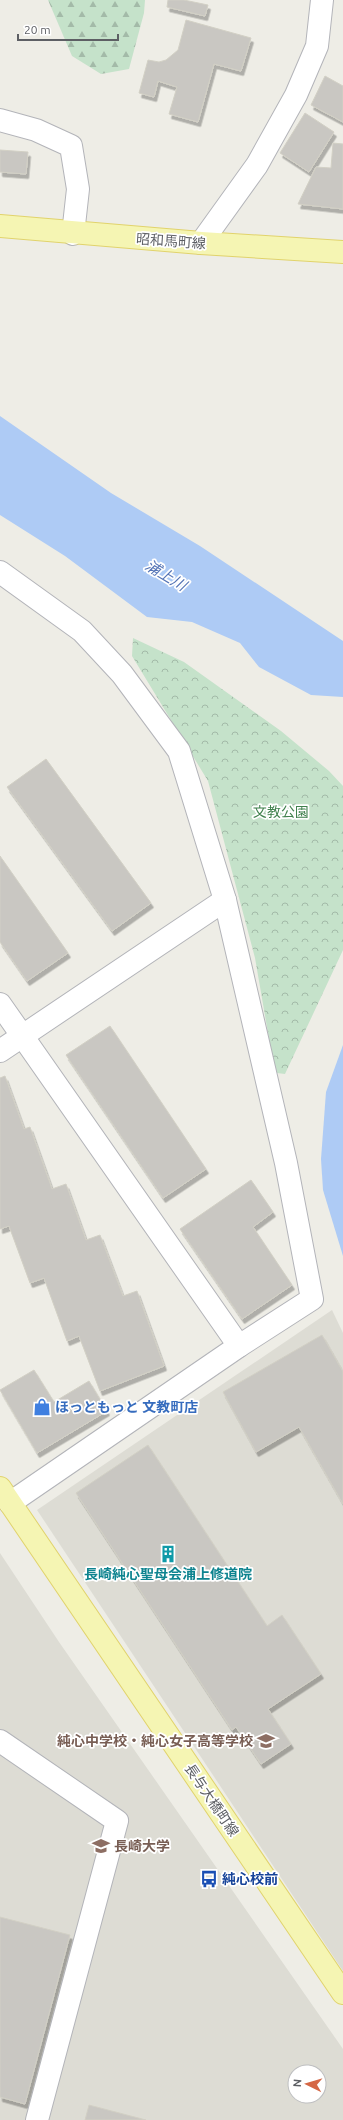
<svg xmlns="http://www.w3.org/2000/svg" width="343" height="2120" font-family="Ubuntu,'Noto Sans JP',sans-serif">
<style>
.education{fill:#dddcd4;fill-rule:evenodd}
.forest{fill:url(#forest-firs)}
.park{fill:url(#park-crowns)}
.water{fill:#aecbf5}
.building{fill:#c9c7c2;stroke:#d2d0c5;filter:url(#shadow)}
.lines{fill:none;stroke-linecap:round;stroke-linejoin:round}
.minor-casing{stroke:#b3b4b9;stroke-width:24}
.major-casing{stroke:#e1d36c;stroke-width:24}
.minor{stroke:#fff;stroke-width:22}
.major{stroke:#f5f5b3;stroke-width:22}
.labels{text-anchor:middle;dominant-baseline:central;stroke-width:3.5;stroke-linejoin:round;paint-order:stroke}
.street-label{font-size:14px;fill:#5d5f64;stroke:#fff}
.park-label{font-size:14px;fill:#40814d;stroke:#fff}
.shop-label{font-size:14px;font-weight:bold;fill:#366cbe;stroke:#fff;text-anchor:start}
.culture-label{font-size:14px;font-weight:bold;fill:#0d838f;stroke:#fff}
.education-label{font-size:14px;font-weight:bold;fill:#785e54;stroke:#fff;text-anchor:end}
.transit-label{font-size:14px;font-weight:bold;fill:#164399;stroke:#fff;text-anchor:start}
.water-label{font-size:15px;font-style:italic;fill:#5474b6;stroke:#fff}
</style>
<defs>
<pattern id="forest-firs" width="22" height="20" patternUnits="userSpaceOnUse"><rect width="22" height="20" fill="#c5e2ca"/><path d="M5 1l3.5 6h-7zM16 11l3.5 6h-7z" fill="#a3baa8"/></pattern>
<pattern id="park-crowns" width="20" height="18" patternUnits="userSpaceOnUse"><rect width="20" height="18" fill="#c5e2ca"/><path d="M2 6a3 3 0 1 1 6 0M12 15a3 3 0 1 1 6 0" fill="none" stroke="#a3baa8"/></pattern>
<filter id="shadow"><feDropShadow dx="2.5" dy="4.5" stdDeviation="0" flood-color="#0004"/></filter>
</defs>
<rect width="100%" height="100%" fill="#eeede6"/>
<g class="education">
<polygon points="332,1310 343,1333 343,1971 37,1510"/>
<path d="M0,1553L59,1642L343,2049V2120H0ZM295,2072H319V2096H295Z"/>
</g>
<polygon class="forest" points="48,0 145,0 144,13 129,69 101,74 72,56"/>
<polygon class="park" points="133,638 184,662 281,731 329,771 343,786 343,950 285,1074 277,1073 272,1056 255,958 208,781 132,656"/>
<g class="water">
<polygon points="0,416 111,493 200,546 343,641 343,697 311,695 259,667 240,643 192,622 147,617 65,556 0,515"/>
<polygon points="343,1045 343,1256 323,1190 321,1159 326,1092"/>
</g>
<g class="building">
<polygon points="168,0 184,0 208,5 205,16 167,7"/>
<polygon points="186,20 251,38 241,71 214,64 198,122 169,114 177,87 158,81 154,97 139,93 148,60 159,62 166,60 178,50"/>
<polygon points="325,76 343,86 343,122 311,105"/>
<polygon points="305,113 334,132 309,172 280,153"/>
<polygon points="333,143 343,144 343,209 298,204 316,167 331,168"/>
<polygon points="0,150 28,152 26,174 0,172"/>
<polygon points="46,759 151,903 112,931 7,787"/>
<polygon points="0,856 68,953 27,981 0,942"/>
<polygon points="110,1026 206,1169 163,1198 66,1055"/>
<polygon points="5,1076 24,1129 30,1127 52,1189 66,1184 86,1240 100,1235 123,1296 137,1291 164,1366 100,1391 79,1336 67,1341 44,1278 30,1283 9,1226 0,1229 0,1078"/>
<polygon points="251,1180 273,1212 253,1227 292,1285 242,1319 180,1229"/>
<polygon points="322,1335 343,1372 343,1504 299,1427 256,1452 223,1392"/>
<polygon points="34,1370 54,1402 89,1381 107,1411 37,1453 0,1390"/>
<polygon points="148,1445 267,1626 282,1615 321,1674 268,1709 291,1744 261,1764 236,1727 232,1730 76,1493"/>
<polygon points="0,1917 70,1935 25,2104 0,2097"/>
<polygon points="89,2105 146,2120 85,2120"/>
</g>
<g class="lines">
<g class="minor-casing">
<g id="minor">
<polyline points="0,120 36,130 71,146 78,189 73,234"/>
<polyline points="201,243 257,165 296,95 317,46 322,0"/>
<polyline points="0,572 82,631 122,674 179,751 225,900 286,1163 312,1299 239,1346 10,1503"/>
<polyline points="0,1004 239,1346"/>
<polyline points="0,1051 225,900"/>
<polyline points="0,1741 117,1821 37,2120"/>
</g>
</g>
<g class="major-casing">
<g id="major">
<polyline points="0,226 201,243 343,252"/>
<polyline points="0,1488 343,1993"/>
</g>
</g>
<use href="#minor" class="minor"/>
<use href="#major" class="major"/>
</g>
<defs>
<g id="shop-bare" transform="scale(1.38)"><path d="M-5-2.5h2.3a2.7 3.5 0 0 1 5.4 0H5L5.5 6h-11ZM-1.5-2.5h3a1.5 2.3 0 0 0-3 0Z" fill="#3f7fe0" stroke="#fff" stroke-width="2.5" paint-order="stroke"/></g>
<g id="building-bare" transform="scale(1.38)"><path d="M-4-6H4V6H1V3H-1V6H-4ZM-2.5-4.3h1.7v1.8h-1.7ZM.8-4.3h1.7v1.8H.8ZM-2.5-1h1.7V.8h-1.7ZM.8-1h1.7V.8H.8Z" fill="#0f9aa8" stroke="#fff" stroke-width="2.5" paint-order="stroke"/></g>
<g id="university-bare" transform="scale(1.38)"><path d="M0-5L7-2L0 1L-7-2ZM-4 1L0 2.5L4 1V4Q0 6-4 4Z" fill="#8d6e63" stroke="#fff" stroke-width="2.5" paint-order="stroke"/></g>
<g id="bus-bare" transform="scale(1.38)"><path d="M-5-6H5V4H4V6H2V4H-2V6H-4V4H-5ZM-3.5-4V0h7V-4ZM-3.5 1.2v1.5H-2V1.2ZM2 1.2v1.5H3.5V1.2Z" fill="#1a4fb4" stroke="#fff" stroke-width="2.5" paint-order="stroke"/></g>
</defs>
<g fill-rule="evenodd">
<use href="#shop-bare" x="42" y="1407"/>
<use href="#building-bare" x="168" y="1554"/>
<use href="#university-bare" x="266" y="1741"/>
<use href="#university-bare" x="101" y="1846"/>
<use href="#bus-bare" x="209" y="1879"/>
</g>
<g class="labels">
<g class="street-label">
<text transform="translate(171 241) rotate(4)">昭和馬町線</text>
<text transform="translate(212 1800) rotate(56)">長与大橋町線</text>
</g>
<g class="park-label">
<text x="281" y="812">文教公園</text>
</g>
<g class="shop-label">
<text x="55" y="1407">ほっともっと 文教町店</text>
</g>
<g class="culture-label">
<text x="168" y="1574">長崎純心聖母会浦上修道院</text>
</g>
<g class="education-label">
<text x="253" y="1741">純心中学校・純心女子高等学校</text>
<text x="114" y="1846" text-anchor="start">長崎大学</text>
</g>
<g class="transit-label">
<text x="222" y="1879">純心校前</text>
</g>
<g class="water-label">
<text transform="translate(166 575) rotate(31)">浦上川</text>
</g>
</g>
<g transform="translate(307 2084) rotate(275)"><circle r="19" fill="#ffffff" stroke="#bebfc1"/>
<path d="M0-3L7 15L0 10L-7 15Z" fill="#d56745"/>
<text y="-6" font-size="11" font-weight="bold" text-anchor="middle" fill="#5d5f64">N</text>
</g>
<path d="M18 34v6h100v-6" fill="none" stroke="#5d5f64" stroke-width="2"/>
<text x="24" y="34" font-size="12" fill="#5d5f64" stroke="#ffffff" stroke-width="3" paint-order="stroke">20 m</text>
</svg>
